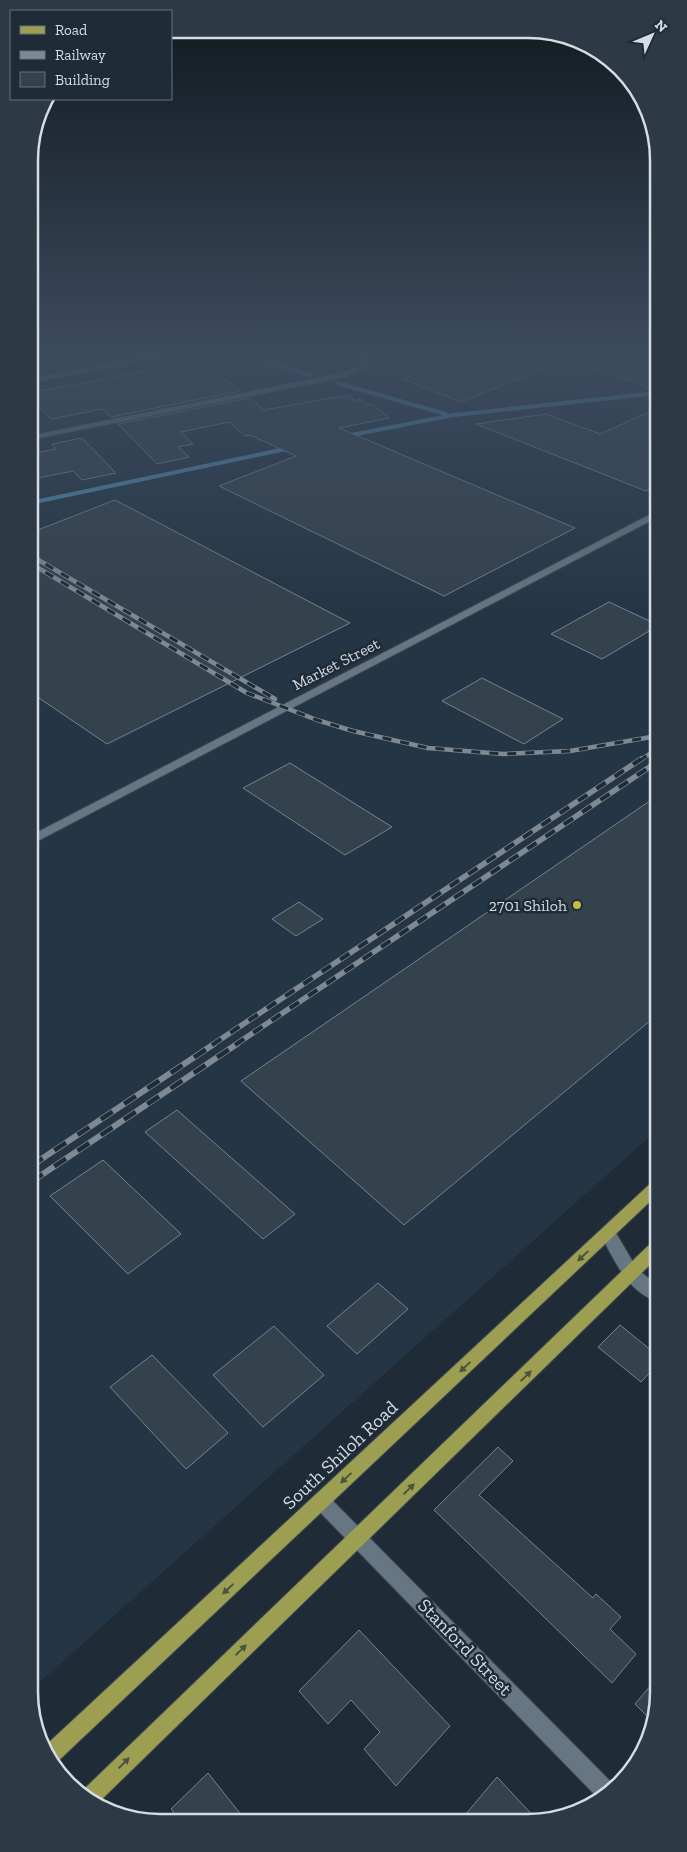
<svg xmlns="http://www.w3.org/2000/svg" width="687" height="1852" font-family="'Zilla Slab',serif">
<style>
.built{fill:#243646}
.lines{fill:none;stroke-linecap:round;stroke-linejoin:round}
.stream{stroke:#5088ad;stroke-width:4}
.building{fill:#34424e;stroke:#748391}
.minor-casing{stroke:#3d4851;stroke-width:2}
.major-casing{stroke:#3d4851;stroke-width:2}
.minor{fill:#677683;fill-rule:evenodd}
.major{fill:#9c9f51;fill-rule:evenodd}
.rail-far2-casing{stroke:#7f8993;stroke-width:4.5}
.rail-far1-casing{stroke:#7f8993;stroke-width:5.5}
.rail-casing{stroke:#7f8993;stroke-width:6}
.rail-far2{stroke:#1f2c37;stroke-width:3;stroke-dasharray:9;stroke-linecap:butt}
.rail-far1{stroke:#1f2c37;stroke-width:4;stroke-dasharray:11;stroke-linecap:butt}
.rail{stroke:#1f2c37;stroke-width:4.5;stroke-dasharray:14;stroke-linecap:butt}
.oneway{fill:#4b5440}
.poi-dot{fill:#c0be40;stroke:#1f2c37;stroke-width:2}
.labels{text-anchor:middle;dominant-baseline:central;stroke-width:5;stroke-linejoin:round;paint-order:stroke}
.street-label{font-size:16px;fill:#d4dce4;stroke:#1f2c37}
.poi-label{font-size:16px;fill:#d4dce4;stroke:#1f2c37;text-anchor:end}
.near-street-label{font-size:19px;fill:#d4dce4;stroke:#1f2c37}
.rim{fill:none;stroke:#d4dce4;stroke-width:2.5}
</style>
<rect width="100%" height="100%" fill="#1f2c37"/>
<polygon class="built" points="29,354 656,354 657,1130 31,1690"/>
<g class="lines">
<g class="stream">
<polyline points="237,354 311,375"/>
<polyline points="337,383 446,414"/>
<polyline points="346,436 454,415 656,393"/>
<polyline points="30,503 290,448"/>
</g>
</g>
<g class="building">
<polygon points="470,354 489,361 490,354 620,354 656,366 656,390 567,359 461,402 403,379"/>
<polygon points="203,360 240,391 111,417 103,409 51,419 29,396 29,393"/>
<polygon points="348,395 355,401 360,399 368,405 372,404 389,418 339,428 575,528 444,596 219,486 296,456 250,435 245,436 229,422 181,432 193,444 178,447 189,457 157,464 118,424 249,398 264,410"/>
<polygon points="656,409 656,486 646,491 476,424 546,414 600,434"/>
<polygon points="82,438 116,473 82,480 73,471 38,478 30,468 30,454 56,449 52,444"/>
<polygon points="115,500 350,623 107,744 30,692 30,533"/>
<polygon points="609,602 656,624 656,627 602,659 551,634"/>
<polygon points="482,678 563,719 524,744 442,701"/>
<polygon points="290,763 392,827 345,855 243,788"/>
<polygon points="657,796 657,1015 404,1225 241,1081"/>
<polygon points="299,902 323,919 296,936 272,919"/>
<polygon points="177,1110 295,1214 263,1239 145,1132"/>
<polygon points="103,1160 181,1234 128,1274 50,1196"/>
<polygon points="378,1283 408,1309 357,1354 327,1326"/>
<polygon points="620,1325 657,1355 657,1365 641,1382 598,1347"/>
<polygon points="274,1326 324,1375 263,1427 213,1375"/>
<polygon points="152,1355 228,1433 186,1469 110,1387"/>
<polygon points="498,1447 513,1461 479,1495 593,1598 596,1594 621,1617 610,1629 636,1654 612,1683 434,1510"/>
<polygon points="359,1630 450,1726 396,1786 364,1749 380,1732 351,1700 328,1724 299,1691"/>
<polygon points="658,1677 658,1700 653,1722 635,1704"/>
<polygon points="208,1773 246,1821 181,1821 171,1809"/>
<polygon points="497,1777 538,1821 460,1821"/>
</g>
<g class="lines">
<g class="minor-casing">
<g id="minor">
<polygon points="166,354 179,354 29,383 29,379"/>
<polygon points="362,354 368,354 370,361 365,368 346,377 29,440 29,436 341,373 360,366 364,361"/>
<polygon points="653,513 656,513 656,518 30,845 30,836"/>
<path d="M608,1227L613,1228L637,1269L657,1285V1301C628,1293 613,1258 600,1233L603,1228Z"/>
<polygon points="321,1492 327,1495 616,1787 600,1800 315,1507 312,1501 315,1495"/>
</g>
</g>
<g class="major-casing">
<g id="major">
<polygon points="657,1180 657,1195 56,1763 46,1745 652,1182"/>
<polygon points="657,1242 657,1258 99,1802 81,1792 651,1243"/>
</g>
</g>
<use href="#minor" class="minor"/>
<use href="#major" class="major"/>
<g class="rail-far2-casing">
<g id="rail-far2">
<polyline points="30,555 275,699"/>
<polyline points="30,563 247,693 317,720 353,731 428,748 503,754 570,751 657,736"/>
<polyline points="639,761 657,749"/>
</g>
</g>
<g class="rail-far1-casing">
<g id="rail-far1">
<polyline points="212,1045 641,759"/>
<polyline points="235,1045 657,762"/>
</g>
</g>
<g class="rail-casing">
<g id="rail">
<polyline points="31,1166 214,1044"/>
<polyline points="31,1182 237,1044"/>
</g>
</g>
<use href="#rail-far2" class="rail-far2"/>
<use href="#rail-far1" class="rail-far1"/>
<use href="#rail" class="rail"/>
</g>
<defs><path id="oneway-solid" d="M-6-.8H1V-3.2L6.5 0L1 3.2V.8H-6Z" transform="scale(1.25)"/></defs>
<g class="oneway">
<use href="#oneway-solid" transform="translate(583 1256) rotate(137)"/>
<use href="#oneway-solid" transform="translate(465 1367) rotate(137)"/>
<use href="#oneway-solid" transform="translate(526 1376) rotate(-44)"/>
<use href="#oneway-solid" transform="translate(346 1478) rotate(137)"/>
<use href="#oneway-solid" transform="translate(409 1489) rotate(-44)"/>
<use href="#oneway-solid" transform="translate(228 1589) rotate(137)"/>
<use href="#oneway-solid" transform="translate(241 1650) rotate(-44)"/>
<use href="#oneway-solid" transform="translate(124 1763) rotate(-44)"/>
</g>
<linearGradient id="sky" x2="0" y2="1"><stop stop-color="#11181e"/><stop offset="0.58" stop-color="#3c4b5e"/><stop offset="1" stop-color="#3c4b5e" stop-opacity="0"/></linearGradient>
<rect width="687" height="613" fill="url(#sky)"/>
<circle class="poi-dot" cx="577" cy="905" r="5"/>
<g class="labels">
<g class="street-label">
<text transform="translate(336 664) rotate(-27)">Market Street</text>
</g>
<g class="poi-label">
<text x="567" y="905">2701 Shiloh</text>
</g>
<g class="near-street-label">
<text transform="translate(340 1455) rotate(-43)">South Shiloh Road</text>
<text transform="translate(465 1647) rotate(46)">Stanford Street</text>
</g>
</g>
<path d="M0 0H687V1852H0ZM160 38H528A122 122 0 0 1 650 160V1692A122 122 0 0 1 528 1814H160A122 122 0 0 1 38 1692V160A122 122 0 0 1 160 38Z" fill="#2d3a45" fill-rule="evenodd"/>
<path class="rim" d="M160 38H528A122 122 0 0 1 650 160V1692A122 122 0 0 1 528 1814H160A122 122 0 0 1 38 1692V160A122 122 0 0 1 160 38Z"/>
<rect x="10" y="10" width="162" height="90" fill="#1f2c37" stroke="#67727c"/>
<rect x="20" y="26" width="25" height="8" fill="#9c9f51" stroke="#67727c"/>
<text x="55" y="35" font-size="15" fill="#d4dce4">Road</text>
<rect x="20" y="51" width="25" height="8" fill="#7f8993" stroke="#67727c"/>
<text x="55" y="60" font-size="15" fill="#d4dce4">Railway</text>
<rect x="20" y="72" width="25" height="15" fill="#34424e" stroke="#67727c"/>
<text x="55" y="85" font-size="15" fill="#d4dce4">Building</text>
<g transform="translate(652 35) rotate(46)" stroke="#1f2c37" stroke-width="4" paint-order="stroke">
<path d="M0-4L9 19L0 12L-9 19Z" fill="#d4dce4"/>
<text y="-8" font-size="14" font-weight="bold" text-anchor="middle" fill="#d4dce4">N</text>
</g>
</svg>
